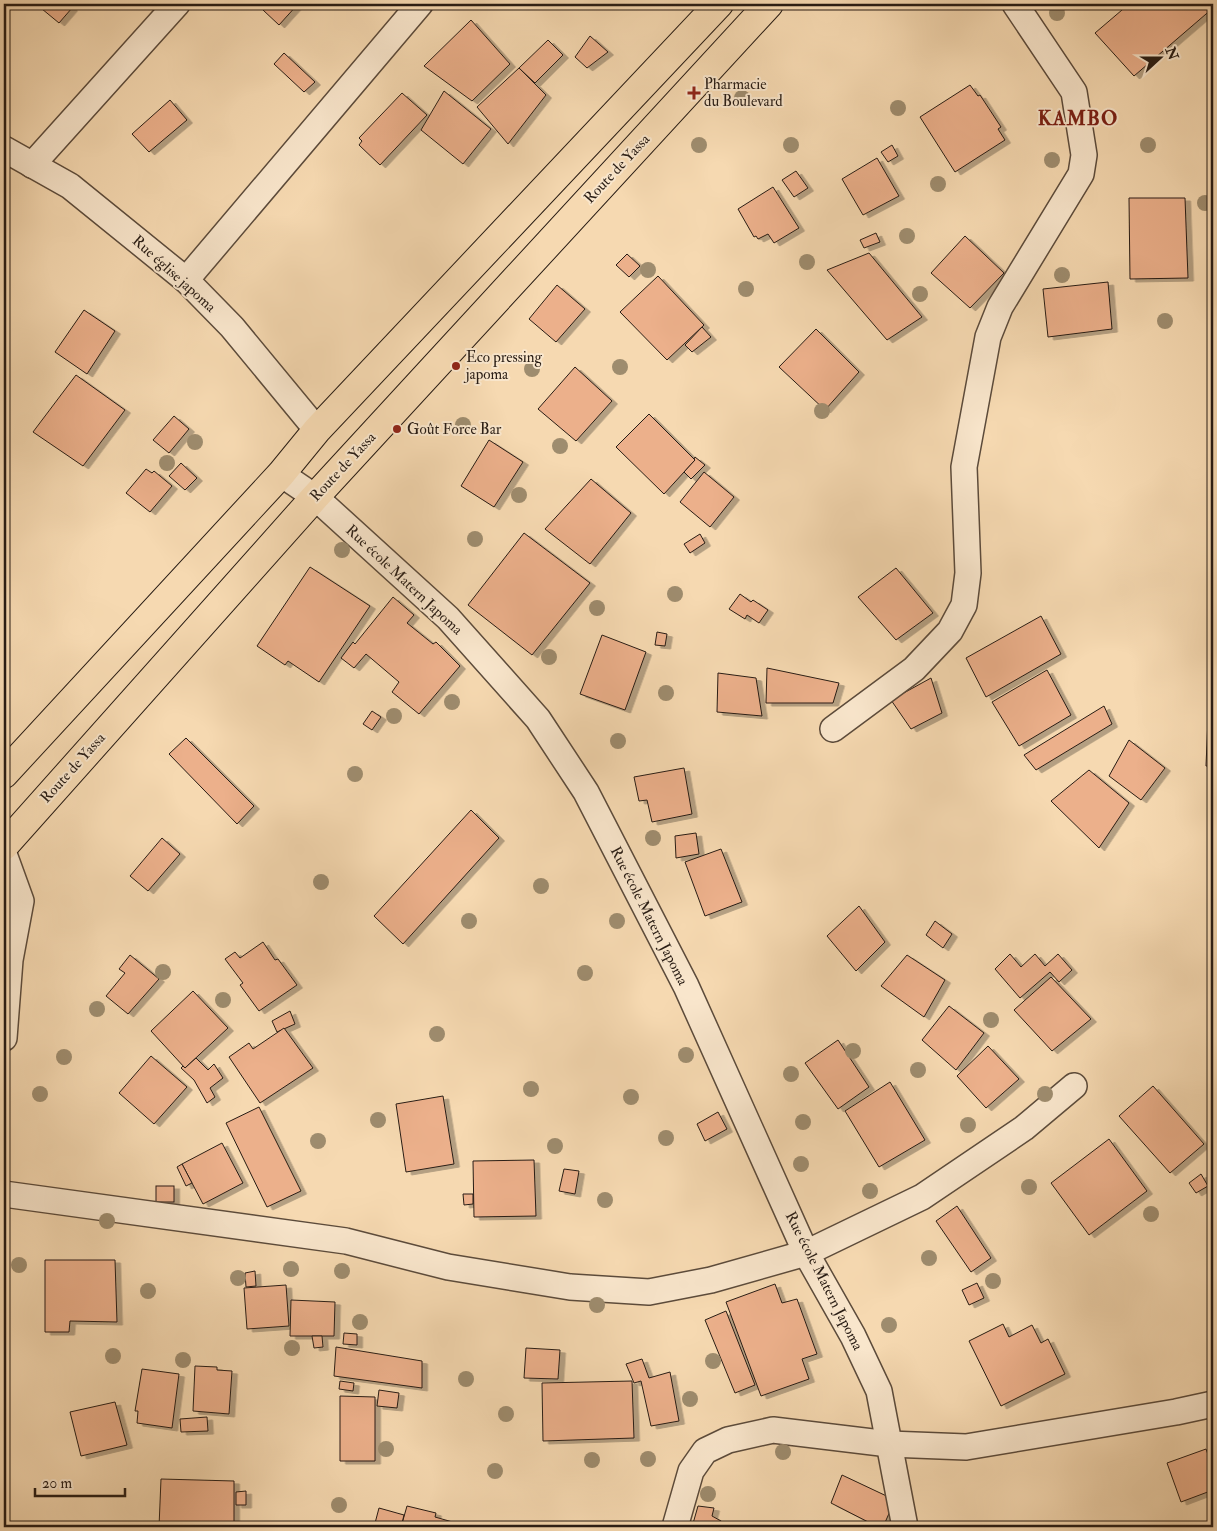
<svg xmlns="http://www.w3.org/2000/svg" width="1217" height="1531" font-family="'IM FELL Double Pica',serif">
<style>
.building{fill:#ecb08b;stroke:#281c14;filter:url(#shadow)}
.lines{fill:none;stroke-linecap:round;stroke-linejoin:round}
.street-casing{stroke:#5c4b3b;stroke-width:28}
.primary-casing{stroke:#281c14;stroke-width:30}
.street{stroke:#f9e6cc;stroke-width:25}
.primary{stroke:#f6d9b1;stroke-width:28}
.tree{fill:#9e8c6e}
.poi-dot{fill:#8f2418;stroke:#f9e6cc;stroke-width:2}
.labels{text-anchor:middle;dominant-baseline:central;stroke-width:4;stroke-linejoin:round;paint-order:stroke}
.poi-label{font-size:15px;fill:#281c14;stroke:#f9e6cc;text-anchor:start}
.street-label{font-size:15px;fill:#281c14;stroke:#f9e6cc}
.district-label{font-size:20px;font-weight:bold;letter-spacing:1px;fill:#7a1f14;stroke:#f9e6cc}
</style>
<defs>
<filter id="shadow"><feDropShadow dx="5.5" dy="3" stdDeviation="0" flood-color="#0004"/></filter>
</defs>
<rect width="100%" height="100%" fill="#f6d9b1"/>
<filter id="stains"><feTurbulence type="fractalNoise" baseFrequency=".004" numOctaves="4"/><feColorMatrix values="0 0 0 0 .2 0 0 0 0 .09 0 0 0 0 .02 0 0 0 .5 -.17"/></filter>
<radialGradient id="worn" r=".72"><stop offset=".6" stop-color="#630" stop-opacity="0"/><stop offset="1" stop-color="#630" stop-opacity=".3"/></radialGradient>
<g class="building">
<polygon points="36,4 67,4 72,8 59,23"/>
<polygon points="269,4 298,4 279,25 263,10"/>
<polygon points="1129,4 1209,4 1213,8 1134,76 1095,33"/>
<polygon points="471,20 510,64 472,101 424,66"/>
<polygon points="590,36 608,52 587,68 575,57"/>
<polygon points="548,40 563,55 535,83 519,68"/>
<polygon points="284,53 315,82 304,92 274,64"/>
<polygon points="519,68 546,95 508,144 477,107"/>
<polygon points="970,85 978,96 980,95 1001,127 998,129 1005,140 955,172 920,117"/>
<polygon points="444,91 491,129 463,164 421,130"/>
<polygon points="402,93 427,115 380,165 359,145 362,141 359,138"/>
<polygon points="170,100 187,120 149,152 132,134"/>
<polygon points="892,145 898,156 888,162 881,152"/>
<polygon points="877,158 899,196 863,215 842,179"/>
<polygon points="796,171 808,188 794,197 782,180"/>
<polygon points="773,187 799,228 774,243 768,234 758,239 756,236 754,237 738,209"/>
<polygon points="1129,198 1185,198 1188,278 1130,279"/>
<polygon points="876,233 880,242 864,248 860,240"/>
<polygon points="965,236 1004,273 970,308 931,273"/>
<polygon points="869,253 922,317 887,340 827,270"/>
<polygon points="627,254 640,266 629,277 616,265"/>
<polygon points="658,276 704,325 667,360 620,312"/>
<polygon points="1108,282 1112,329 1048,337 1043,289"/>
<polygon points="557,285 585,309 556,342 529,319"/>
<polygon points="84,310 115,331 87,374 55,352"/>
<polygon points="702,327 711,337 692,352 685,345"/>
<polygon points="816,329 859,372 825,410 779,367"/>
<polygon points="575,367 612,401 576,441 538,409"/>
<polygon points="76,375 125,410 83,466 33,432"/>
<polygon points="649,414 695,460 664,494 616,447"/>
<polygon points="174,416 189,429 169,453 153,440"/>
<polygon points="489,440 523,462 494,507 461,486"/>
<polygon points="695,457 705,465 691,479 684,472 695,460 694,459"/>
<polygon points="181,463 197,478 185,490 169,476"/>
<polygon points="146,469 152,473 154,471 172,486 150,512 126,493"/>
<polygon points="704,472 734,497 710,527 680,502"/>
<polygon points="591,479 631,513 590,564 545,529"/>
<polygon points="524,533 590,583 532,655 468,605"/>
<polygon points="700,534 705,543 690,553 684,544"/>
<polygon points="310,567 370,606 319,682 288,661 285,665 257,646"/>
<polygon points="896,568 933,613 896,640 858,597"/>
<polygon points="740,594 751,602 753,600 768,610 759,623 747,615 745,619 729,609"/>
<polygon points="393,597 414,615 407,623 433,644 436,642 460,666 419,714 392,692 399,682 366,654 354,668 341,658 353,642 355,644"/>
<polygon points="1041,616 1061,654 986,697 966,658"/>
<polygon points="657,632 667,634 665,646 655,645"/>
<polygon points="602,635 646,652 625,710 580,694"/>
<polygon points="767,668 839,683 833,703 766,703"/>
<polygon points="1047,670 1071,715 1019,746 992,702"/>
<polygon points="718,673 756,678 762,716 717,712"/>
<polygon points="931,678 942,713 911,729 891,700"/>
<polygon points="1104,706 1112,724 1036,770 1024,755"/>
<polygon points="372,711 381,717 372,730 363,724"/>
<polygon points="1208,719 1213,719 1213,766 1206,766"/>
<polygon points="186,738 254,806 237,824 169,754"/>
<polygon points="1129,740 1165,768 1141,800 1109,776"/>
<polygon points="684,768 692,814 652,822 647,800 639,801 634,777"/>
<polygon points="1089,770 1129,803 1099,848 1051,801"/>
<polygon points="471,810 499,838 403,944 374,916"/>
<polygon points="696,833 699,854 676,858 675,836"/>
<polygon points="162,838 180,854 148,891 130,876"/>
<polygon points="721,849 742,902 705,916 685,862"/>
<polygon points="859,906 885,942 856,971 827,936"/>
<polygon points="935,921 952,934 943,948 926,935"/>
<polygon points="263,942 275,960 278,959 297,985 259,1011 240,985 243,983 225,959 235,952 240,958"/>
<polygon points="1010,954 1021,967 1035,954 1045,966 1058,954 1072,970 1059,982 1050,972 1020,998 995,969"/>
<polygon points="130,955 159,979 128,1014 106,996 125,973 119,969"/>
<polygon points="907,955 945,980 924,1017 881,986"/>
<polygon points="1051,977 1091,1019 1052,1051 1014,1010"/>
<polygon points="193,991 228,1028 185,1068 151,1031"/>
<polygon points="949,1006 984,1033 956,1070 922,1040"/>
<polygon points="290,1011 295,1024 277,1032 272,1021"/>
<polygon points="284,1028 313,1068 260,1103 229,1057 249,1043 253,1049"/>
<polygon points="838,1040 869,1087 838,1109 805,1063"/>
<polygon points="988,1046 1019,1079 986,1108 957,1076"/>
<polygon points="151,1056 187,1087 154,1124 119,1093"/>
<polygon points="196,1058 208,1070 214,1064 223,1078 210,1088 215,1097 207,1103 194,1080 181,1068 183,1066 185,1068"/>
<polygon points="890,1082 925,1140 879,1167 845,1111"/>
<polygon points="1153,1086 1204,1144 1170,1173 1119,1116"/>
<polygon points="443,1096 454,1164 406,1172 396,1104"/>
<polygon points="259,1107 301,1191 267,1207 226,1123"/>
<polygon points="718,1112 727,1129 705,1141 697,1124"/>
<polygon points="1109,1139 1147,1191 1089,1235 1051,1183"/>
<polygon points="222,1143 243,1183 203,1204 182,1164"/>
<polygon points="534,1160 536,1216 474,1217 473,1161"/>
<polygon points="182,1164 192,1183 186,1186 177,1167"/>
<polygon points="564,1169 579,1171 575,1194 559,1191"/>
<polygon points="1201,1174 1208,1186 1196,1193 1189,1183"/>
<rect x="156" y="1186" width="18" height="16"/>
<polygon points="463,1194 473,1194 473,1204 464,1205"/>
<polygon points="957,1206 991,1258 971,1272 936,1221"/>
<polygon points="45,1260 115,1260 117,1322 70,1321 69,1332 45,1332"/>
<polygon points="255,1271 256,1286 246,1287 245,1273"/>
<polygon points="977,1283 984,1298 969,1305 962,1290"/>
<polygon points="775,1284 782,1303 797,1299 817,1354 802,1359 809,1379 761,1396 726,1302"/>
<polygon points="286,1285 289,1326 247,1329 244,1288"/>
<polygon points="291,1300 335,1302 334,1336 290,1336"/>
<polygon points="726,1311 755,1385 735,1393 705,1320"/>
<polygon points="1003,1324 1009,1337 1032,1325 1041,1343 1048,1339 1065,1374 1001,1406 969,1341"/>
<polygon points="344,1333 357,1334 357,1345 343,1344"/>
<polygon points="312,1336 322,1336 323,1347 314,1348"/>
<polygon points="336,1347 422,1361 422,1388 334,1376"/>
<polygon points="526,1348 560,1350 558,1379 524,1378"/>
<polygon points="642,1359 649,1378 670,1372 679,1421 651,1426 641,1381 634,1383 626,1364"/>
<polygon points="195,1366 217,1367 217,1370 232,1371 229,1414 193,1411"/>
<polygon points="142,1369 179,1374 172,1428 137,1423 138,1411 135,1411"/>
<polygon points="340,1381 354,1383 353,1391 339,1389"/>
<polygon points="632,1381 634,1438 543,1441 542,1383"/>
<polygon points="379,1390 399,1393 397,1408 377,1406"/>
<polygon points="340,1396 375,1397 375,1461 340,1461"/>
<polygon points="115,1402 127,1445 81,1456 70,1412"/>
<polygon points="207,1417 208,1431 181,1432 180,1419"/>
<polygon points="1206,1449 1213,1469 1213,1490 1181,1502 1167,1463"/>
<polygon points="842,1475 895,1500 883,1527 878,1527 831,1503"/>
<polygon points="161,1479 234,1481 234,1527 159,1527"/>
<polygon points="246,1491 246,1505 236,1505 236,1492"/>
<polygon points="407,1506 436,1513 435,1517 463,1525 463,1527 401,1527"/>
<polygon points="698,1506 714,1508 712,1516 721,1521 719,1527 692,1527"/>
<polygon points="379,1508 404,1515 401,1527 374,1527"/>
</g>
<g class="lines">
<g class="street-casing">
<g id="street">
<polyline points="4,149 70,186 186,280 232,327 317,430"/>
<polyline points="32,165 177,4"/>
<polyline points="186,280 420,4"/>
<polyline points="281,474 315,497 448,618 538,719 586,792 686,986 806,1253 853,1336 879,1391 905,1527"/>
<polyline points="833,729 914,669 950,631 964,605 968,573 964,467 988,337 1000,307 1081,174 1084,155 1074,92 1015,4"/>
<polyline points="4,854 21,901 10,960 4,1038"/>
<polyline points="4,1194 346,1241 448,1267 570,1287 649,1292 711,1280 806,1253 922,1197 1024,1128 1074,1086"/>
<polyline points="675,1527 691,1471 705,1451 728,1440 773,1430 889,1444 966,1447 1176,1412 1213,1404"/>
</g>
</g>
<g class="primary-casing">
<g id="primary">
<polyline points="4,774 281,474 317,430 719,4"/>
<polyline points="4,846 315,497 769,4"/>
</g>
</g>
<use href="#street" class="street"/>
<use href="#primary" class="primary"/>
</g>
<g class="tree">
<circle cx="1057" cy="13" r="8"/>
<circle cx="742" cy="98" r="8"/>
<circle cx="898" cy="108" r="8"/>
<circle cx="699" cy="145" r="8"/>
<circle cx="791" cy="145" r="8"/>
<circle cx="1148" cy="145" r="8"/>
<circle cx="1052" cy="160" r="8"/>
<circle cx="938" cy="184" r="8"/>
<circle cx="1205" cy="203" r="8"/>
<circle cx="907" cy="236" r="8"/>
<circle cx="807" cy="262" r="8"/>
<circle cx="648" cy="270" r="8"/>
<circle cx="1062" cy="275" r="8"/>
<circle cx="746" cy="289" r="8"/>
<circle cx="920" cy="294" r="8"/>
<circle cx="1165" cy="321" r="8"/>
<circle cx="620" cy="367" r="8"/>
<circle cx="532" cy="369" r="8"/>
<circle cx="822" cy="411" r="8"/>
<circle cx="463" cy="425" r="8"/>
<circle cx="195" cy="442" r="8"/>
<circle cx="560" cy="446" r="8"/>
<circle cx="167" cy="463" r="8"/>
<circle cx="519" cy="495" r="8"/>
<circle cx="475" cy="539" r="8"/>
<circle cx="342" cy="550" r="8"/>
<circle cx="675" cy="594" r="8"/>
<circle cx="597" cy="608" r="8"/>
<circle cx="549" cy="657" r="8"/>
<circle cx="666" cy="693" r="8"/>
<circle cx="452" cy="702" r="8"/>
<circle cx="394" cy="716" r="8"/>
<circle cx="618" cy="741" r="8"/>
<circle cx="355" cy="774" r="8"/>
<circle cx="653" cy="838" r="8"/>
<circle cx="321" cy="882" r="8"/>
<circle cx="541" cy="886" r="8"/>
<circle cx="469" cy="921" r="8"/>
<circle cx="617" cy="921" r="8"/>
<circle cx="163" cy="972" r="8"/>
<circle cx="585" cy="973" r="8"/>
<circle cx="223" cy="1000" r="8"/>
<circle cx="97" cy="1009" r="8"/>
<circle cx="991" cy="1020" r="8"/>
<circle cx="437" cy="1034" r="8"/>
<circle cx="853" cy="1051" r="8"/>
<circle cx="686" cy="1055" r="8"/>
<circle cx="64" cy="1057" r="8"/>
<circle cx="918" cy="1070" r="8"/>
<circle cx="791" cy="1074" r="8"/>
<circle cx="531" cy="1089" r="8"/>
<circle cx="40" cy="1094" r="8"/>
<circle cx="1045" cy="1094" r="8"/>
<circle cx="631" cy="1097" r="8"/>
<circle cx="378" cy="1120" r="8"/>
<circle cx="803" cy="1122" r="8"/>
<circle cx="968" cy="1125" r="8"/>
<circle cx="666" cy="1138" r="8"/>
<circle cx="318" cy="1141" r="8"/>
<circle cx="555" cy="1146" r="8"/>
<circle cx="801" cy="1164" r="8"/>
<circle cx="1029" cy="1187" r="8"/>
<circle cx="870" cy="1191" r="8"/>
<circle cx="605" cy="1200" r="8"/>
<circle cx="1151" cy="1214" r="8"/>
<circle cx="107" cy="1221" r="8"/>
<circle cx="929" cy="1258" r="8"/>
<circle cx="19" cy="1265" r="8"/>
<circle cx="291" cy="1269" r="8"/>
<circle cx="342" cy="1271" r="8"/>
<circle cx="238" cy="1278" r="8"/>
<circle cx="993" cy="1281" r="8"/>
<circle cx="148" cy="1291" r="8"/>
<circle cx="597" cy="1305" r="8"/>
<circle cx="360" cy="1322" r="8"/>
<circle cx="889" cy="1325" r="8"/>
<circle cx="292" cy="1348" r="8"/>
<circle cx="113" cy="1356" r="8"/>
<circle cx="183" cy="1360" r="8"/>
<circle cx="713" cy="1361" r="8"/>
<circle cx="466" cy="1379" r="8"/>
<circle cx="690" cy="1399" r="8"/>
<circle cx="506" cy="1414" r="8"/>
<circle cx="386" cy="1449" r="8"/>
<circle cx="783" cy="1452" r="8"/>
<circle cx="648" cy="1459" r="8"/>
<circle cx="592" cy="1460" r="8"/>
<circle cx="495" cy="1471" r="8"/>
<circle cx="708" cy="1494" r="8"/>
<circle cx="339" cy="1505" r="8"/>
</g>
<g class="poi-dot">
<path d="M691.5 85.5h5v5h5v5h-5v5h-5v-5h-5v-5h5z"/>
<circle cx="456" cy="366" r="5"/>
<circle cx="397" cy="429" r="5"/>
</g>
<g class="labels">
<g class="poi-label">
<text x="704" y="84">Pharmacie<tspan x="704" dy="17">du Boulevard</tspan></text>
<text x="466" y="357">Eco pressing<tspan x="466" dy="17">japoma</tspan></text>
<text x="407" y="429">Goût Force Bar</text>
</g>
<g class="street-label">
<text transform="translate(617 169) rotate(-47)">Route de Yassa</text>
<text transform="translate(174 274) rotate(42)">Rue église japoma</text>
<text transform="translate(343 467) rotate(-47)">Route de Yassa</text>
<text transform="translate(404 580) rotate(43)">Rue école Matern Japoma</text>
<text transform="translate(73 768) rotate(-48)">Route de Yassa</text>
<text transform="translate(649 916) rotate(63)">Rue école Matern Japoma</text>
<text transform="translate(824 1281) rotate(63)">Rue école Matern Japoma</text>
</g>
<g class="district-label">
<text x="1078" y="118">KAMBO</text>
</g>
</g>
<rect width="1217" height="1531" fill="none" stroke="#f6d9b1" stroke-width="20"/>
<rect x="5" y="5" width="1207" height="1521" fill="none" stroke="#281c14" stroke-width="2.5"/>
<rect x="10" y="10" width="1197" height="1511" fill="none" stroke="#281c14"/>
<g transform="translate(1160 58) rotate(69)" stroke="#f9e6cc" stroke-width="4" paint-order="stroke">
<path d="M0-4L9 19L0 12L-9 19Z" fill="#281c14"/>
<text y="-8" font-size="14" font-weight="bold" text-anchor="middle" fill="#281c14">N</text>
</g>
<path d="M35 1488v8h90v-8" fill="none" stroke="#281c14" stroke-width="2.5"/>
<text x="42" y="1488" font-size="15" fill="#281c14" stroke="#f9e6cc" stroke-width="4" paint-order="stroke">20 m</text>
<rect width="100%" height="100%" filter="url(#stains)"/>
<rect width="100%" height="100%" fill="url(#worn)"/>
</svg>
